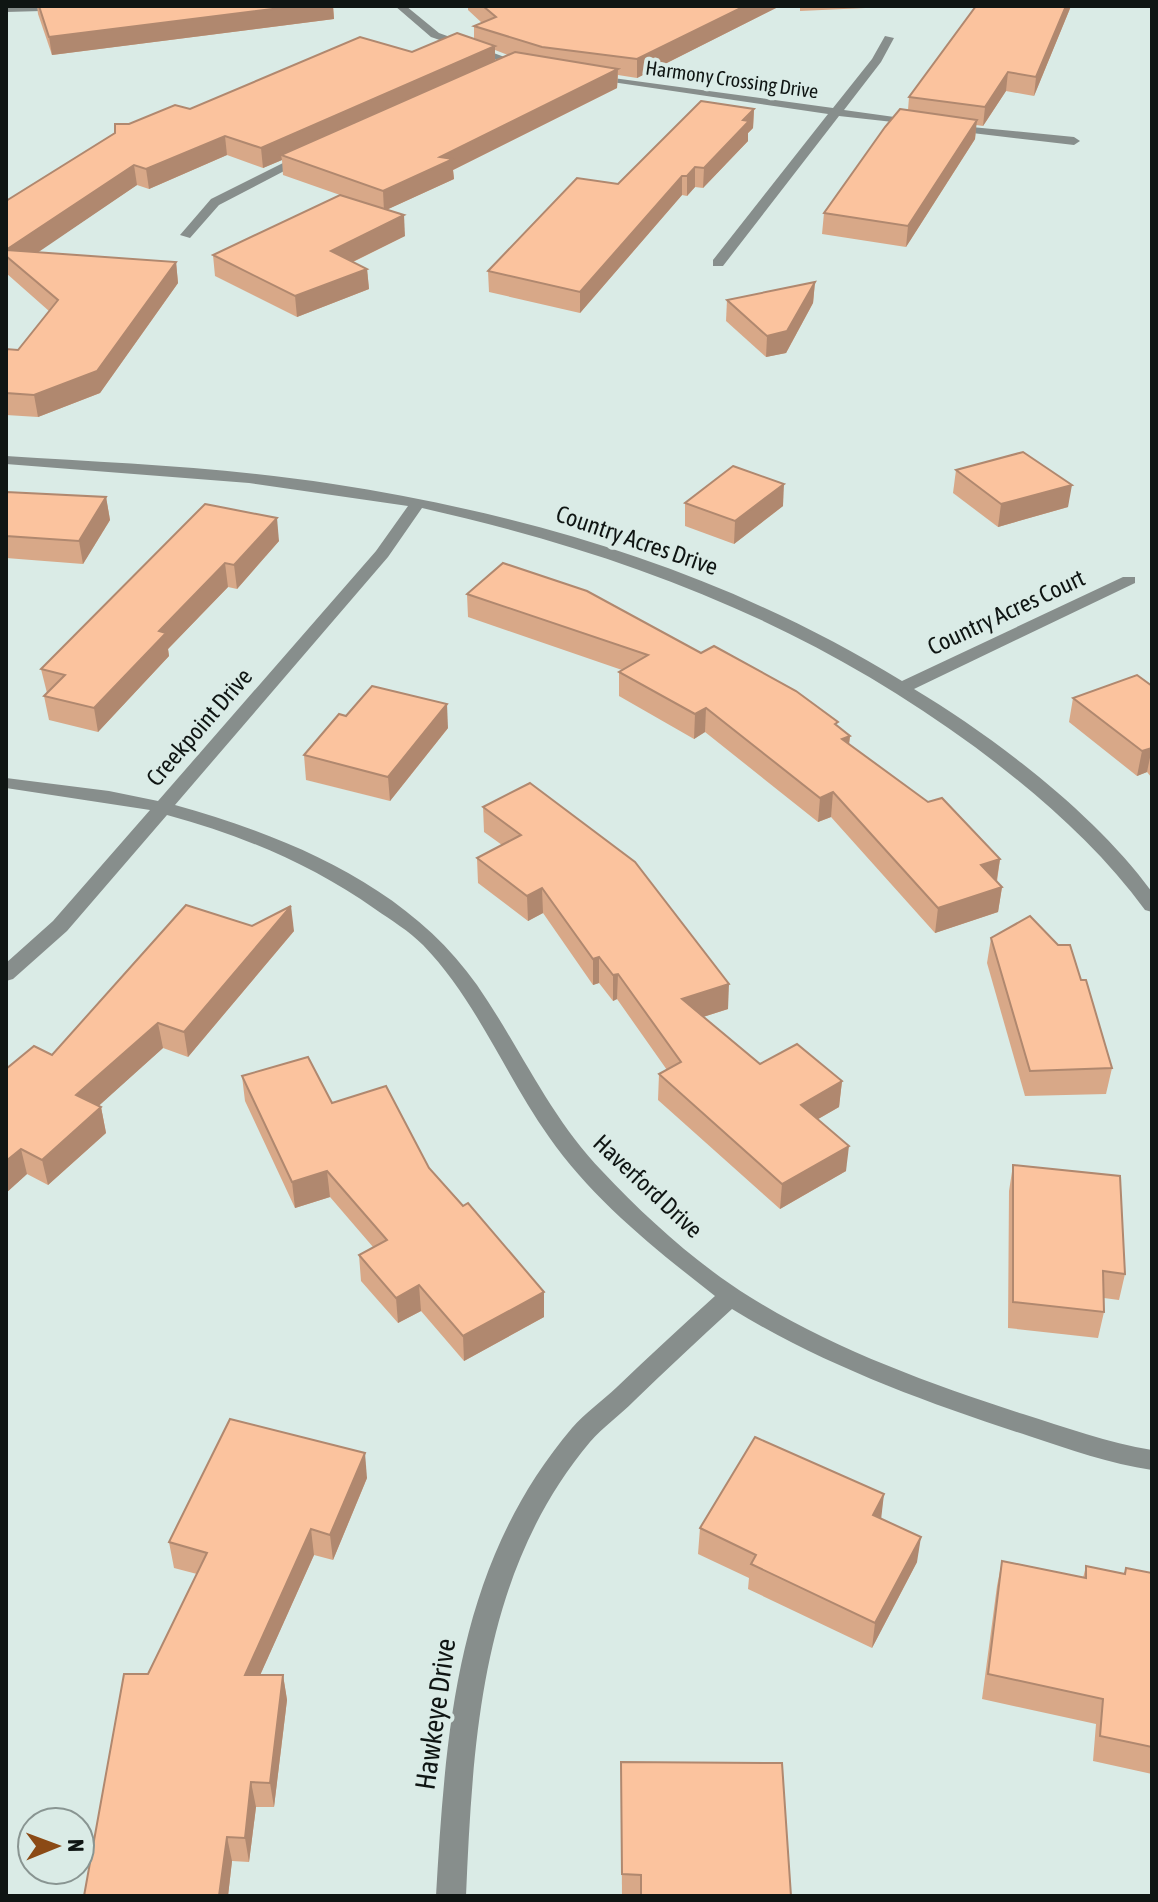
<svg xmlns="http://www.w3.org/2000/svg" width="1158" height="1902" font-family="'Asap Condensed',sans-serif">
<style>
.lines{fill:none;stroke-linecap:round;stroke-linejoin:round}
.minor{fill:#878e8c;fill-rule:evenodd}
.wall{fill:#d8a888;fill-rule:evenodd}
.shaded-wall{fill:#b0886f}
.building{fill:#fbc39e;stroke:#b0886f;stroke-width:2}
.labels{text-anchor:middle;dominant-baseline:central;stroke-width:8;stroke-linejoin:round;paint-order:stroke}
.far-street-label{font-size:20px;fill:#0f1513;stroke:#daebe6}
.street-label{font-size:24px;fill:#0f1513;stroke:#daebe6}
.near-street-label{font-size:28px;fill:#0f1513;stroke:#daebe6}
</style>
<rect width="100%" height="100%" fill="#daebe6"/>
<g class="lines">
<g class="minor">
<polygon points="6,6 118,6 113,9 6,12"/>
<polygon points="395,6 406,6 439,33 529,66 520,68 431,37"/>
<polygon points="885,36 894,38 881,62 844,110 916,120 922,123 920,125 839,116 723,266 713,266 713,260 828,114 585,78 591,75 833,108 872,59"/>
<polygon points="951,125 1074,137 1080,141 1074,145 947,130 947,126"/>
<polygon points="301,154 311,157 219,205 190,238 180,235 211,199"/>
<path d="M6,456C115,463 225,467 333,484C534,515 728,574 902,681L1123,577H1135V583L914,689C997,739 1095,814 1152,892V912L1145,910C1099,847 1038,794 975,747C805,622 626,554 422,508L388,557L175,805C287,836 408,886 477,985C520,1047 549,1116 602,1171C645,1217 697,1264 750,1297C833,1349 930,1384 1023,1414C1065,1427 1108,1443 1152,1450V1470C1110,1464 1069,1449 1029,1436C927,1403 823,1365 732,1309C699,1339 666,1370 634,1401C620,1415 603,1427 590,1442C482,1571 473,1735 466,1896H436C446,1726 457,1564 572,1428C585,1413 602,1401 617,1387C649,1356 682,1326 715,1296C655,1249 593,1200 549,1137C505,1075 477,1001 423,945C409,931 391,920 375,909C311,864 241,835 167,815L67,931L13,979L6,981V963L53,921L150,810L6,788V778L109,791L158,801L376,551L408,506L249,483L6,464Z"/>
</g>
</g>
<g class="wall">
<polygon points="37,6 333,6 334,19 52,55 38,14"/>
<path d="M468,6H780L637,78L618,75L617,88L453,170L454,179L386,210L405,236L353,262L367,269L369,289L297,317L215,276L213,255L340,195L283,175L282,160L263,168L227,155L149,189L137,185L37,252L176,262L178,283L100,393L38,417L6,415V349L18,350L49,311L6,273V201L129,124L412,52L474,39V26L482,23L468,10ZM495,50L508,55L495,60Z"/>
<polygon points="800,6 909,6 800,11"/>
<polygon points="976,6 1071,6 1034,96 1006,91 983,126 976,125 975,139 906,247 822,234 824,213 908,110 909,97"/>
<polygon points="754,109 753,128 748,133 748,141 703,188 695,187 687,196 682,195 580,313 489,292 488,271 618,184"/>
<polygon points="815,282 813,303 786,353 766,357 726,321 727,300"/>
<polygon points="956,470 1068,507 998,527 953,493"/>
<polygon points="6,492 106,497 110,520 83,564 6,558"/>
<polygon points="685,503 783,506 734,544 685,526"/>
<polygon points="205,504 279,541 237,589 228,587 168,649 169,656 98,732 49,720 44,696 47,693 41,669"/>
<polygon points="503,563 838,727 850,736 849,744 1000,859 997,882 1002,887 998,912 935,933 831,817 818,822 705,732 694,739 619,696 619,672 622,670 468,617 467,594"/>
<polygon points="1152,686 1152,778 1147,772 1137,776 1069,722 1073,698"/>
<polygon points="346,716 448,728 390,801 306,780 304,755"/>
<polygon points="530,783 728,1009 703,1017 760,1064 842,1081 839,1107 818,1119 846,1171 780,1209 658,1100 659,1074 667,1070 617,999 613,1001 599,983 593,985 543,913 528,921 478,883 477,858 502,845 484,832 483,807"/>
<polygon points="252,926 294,931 188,1057 163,1048 98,1106 101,1107 106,1133 48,1185 27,1174 6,1193 6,1069 52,1055"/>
<polygon points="991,938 1112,1068 1106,1094 1025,1096 987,963"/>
<polygon points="242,1076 332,1103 429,1168 544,1292 544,1317 464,1361 421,1311 398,1323 361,1281 359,1255 373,1247 330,1197 295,1208 245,1101"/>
<polygon points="1013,1165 1125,1274 1119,1300 1104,1298 1104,1312 1098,1338 1008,1328 1009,1191"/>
<polygon points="367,1478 333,1560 314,1555 260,1675 283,1675 287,1700 274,1807 256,1807 249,1862 232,1861 228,1896 84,1896 148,1674 197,1574 174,1568 169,1542"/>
<polygon points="881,1518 917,1562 872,1648 748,1589 749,1578 698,1554 700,1528"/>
<polygon points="1002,1561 1083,1578 1086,1566 1124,1574 1126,1568 1152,1573 1152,1774 1093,1761 1096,1724 982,1699 997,1586"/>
<polygon points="621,1762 791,1896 622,1896"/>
</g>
<g class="shaded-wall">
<polygon points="297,6 333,6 334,19 52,55 49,37"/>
<polygon points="745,6 780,6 637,78 637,59"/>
<polygon points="1066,6 1071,6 1034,96 1036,77"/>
<polygon points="495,46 495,65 281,155 282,160 263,168 261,148"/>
<polygon points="618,69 617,88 453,170 454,179 384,211 383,191 440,157"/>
<polygon points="1008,72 1006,91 983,126 985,107"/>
<polygon points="754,109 753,128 748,133 748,141 703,188 704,168"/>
<polygon points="977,120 975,139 906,247 908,226"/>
<polygon points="225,136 227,155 149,189 146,169"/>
<polygon points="134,165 137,185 18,266 6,250"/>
<polygon points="695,167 695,187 687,196 687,176"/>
<polygon points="682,176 682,195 580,313 580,292"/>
<polygon points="404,215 405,236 332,272 331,251"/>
<polygon points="176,262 178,283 100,393 38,417 34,395"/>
<polygon points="367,269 369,289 297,317 295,296"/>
<polygon points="815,282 813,303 786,353 766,357 767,336"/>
<polygon points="784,484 783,506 734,544 735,521"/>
<polygon points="1072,485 1068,507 998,527 1001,504"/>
<polygon points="106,497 110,520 83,564 79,541"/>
<polygon points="277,518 279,541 237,589 234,565"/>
<polygon points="225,563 228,587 168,649 169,656 98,732 94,708 159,631"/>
<polygon points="447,704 448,728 390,801 388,777"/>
<polygon points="706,708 705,732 694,739 695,714"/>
<polygon points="850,736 847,760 842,739"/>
<polygon points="1152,748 1147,772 1137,776 1142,751"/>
<polygon points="833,792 831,817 818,822 820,798"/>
<polygon points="1000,859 996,884 981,865"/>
<polygon points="1002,887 998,912 935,933 938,908"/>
<polygon points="542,888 543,913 528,921 527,896"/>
<polygon points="291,906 294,931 188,1057 184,1032"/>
<polygon points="599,957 599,983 593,985 593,959"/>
<polygon points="618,974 617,999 613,1001 613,975"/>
<polygon points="729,984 728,1009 681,1024 682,999"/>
<polygon points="158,1023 163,1048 82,1121 76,1095"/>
<polygon points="842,1081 839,1107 799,1130 801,1105"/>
<polygon points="101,1107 106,1133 48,1185 42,1160"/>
<polygon points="849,1146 846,1171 780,1209 782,1184"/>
<polygon points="21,1149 27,1174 6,1193 6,1161"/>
<polygon points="327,1171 330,1197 295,1208 292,1182"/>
<polygon points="419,1285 421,1311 398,1323 396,1298"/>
<polygon points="544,1292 544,1317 464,1361 463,1336"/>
<polygon points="365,1453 367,1478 333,1560 330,1535"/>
<polygon points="884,1494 881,1520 873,1515"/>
<polygon points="311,1529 314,1555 249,1700 245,1675"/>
<polygon points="921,1537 917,1562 872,1648 875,1623"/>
<polygon points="283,1675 287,1700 274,1807 270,1783"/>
<polygon points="251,1782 256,1807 249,1862 245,1838"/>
<polygon points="227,1837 232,1861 228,1896 219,1896"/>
</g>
<g class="building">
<polygon points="39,6 297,6 49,37"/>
<polygon points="483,6 745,6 637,59 542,47 474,26 496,17"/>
<polygon points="976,6 1066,6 1036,77 1008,72 985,107 909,97"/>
<polygon points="457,33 495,46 261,148 225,136 146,169 134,165 6,250 176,262 97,371 34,395 6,393 6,349 18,350 58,300 6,256 6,201 115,133 115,124 129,124 175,105 190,109 360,37 412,52"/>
<polygon points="515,52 618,69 440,157 453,159 383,191 281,155"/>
<polygon points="701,101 754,109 743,120 749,121 704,168 695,167 687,176 682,176 580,292 488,271 577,178 618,184"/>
<polygon points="900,109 977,120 908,226 824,213 885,127"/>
<polygon points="340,195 404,215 331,251 367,269 295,296 213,255"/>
<polygon points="815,282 787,331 767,336 727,300"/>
<polygon points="1023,452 1072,485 1001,504 956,470"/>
<polygon points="733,466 784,484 735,521 685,503"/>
<polygon points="6,492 106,497 79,541 6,536"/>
<polygon points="205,504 277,518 234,565 225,563 159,631 166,633 94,708 44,696 65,675 41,669"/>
<polygon points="503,563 587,591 701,653 714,646 796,691 838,722 835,724 850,736 842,739 928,802 942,798 1000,859 981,865 1002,887 938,908 833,792 820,798 706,708 695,714 619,672 648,655 467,594"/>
<polygon points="1137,675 1152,686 1152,748 1142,751 1073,698"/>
<polygon points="372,686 447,704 388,777 304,755 339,714 346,716"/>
<polygon points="530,783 635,862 729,984 682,999 760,1064 797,1044 842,1081 801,1105 849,1146 782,1184 659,1074 681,1062 618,974 613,975 599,957 593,959 542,888 527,896 477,858 521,835 483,807"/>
<polygon points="186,905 252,926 291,906 184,1032 158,1023 76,1095 101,1107 42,1160 21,1149 6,1161 6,1069 34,1046 52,1055"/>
<polygon points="1030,916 1058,945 1070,945 1081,980 1086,980 1112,1068 1030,1071 991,938"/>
<polygon points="308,1057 332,1103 386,1086 429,1168 463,1206 468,1203 544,1292 463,1336 419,1285 396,1298 359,1255 387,1240 327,1171 292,1182 242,1076"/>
<polygon points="1013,1165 1120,1176 1125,1274 1103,1271 1104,1312 1013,1302"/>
<polygon points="230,1419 365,1453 330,1535 311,1529 245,1675 283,1675 270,1783 251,1782 245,1838 227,1837 219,1896 84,1896 124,1674 148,1674 207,1553 169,1542"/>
<polygon points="755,1437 884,1494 873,1515 921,1537 875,1623 751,1564 756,1555 700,1528"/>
<polygon points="1002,1561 1086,1578 1086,1566 1125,1574 1126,1568 1152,1573 1152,1747 1100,1736 1103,1699 988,1674"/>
<polygon points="621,1762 782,1763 791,1896 641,1896 641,1875 622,1874"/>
</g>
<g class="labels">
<g class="far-street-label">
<text transform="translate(732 79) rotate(8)">Harmony Crossing Drive</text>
</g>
<g class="street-label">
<text transform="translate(637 540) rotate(19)">Country Acres Drive</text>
<text transform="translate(1006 612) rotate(-25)">Country Acres Court</text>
<text transform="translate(199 727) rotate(-49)">Creekpoint Drive</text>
<text transform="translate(648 1186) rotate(43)">Haverford Drive</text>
</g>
<g class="near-street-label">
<text transform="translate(435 1714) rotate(-82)">Hawkeye Drive</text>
</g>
</g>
<rect width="1158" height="1902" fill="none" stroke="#0f1513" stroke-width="16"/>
<g transform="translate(56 1846) rotate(89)"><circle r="38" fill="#daebe6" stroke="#899592" stroke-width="2"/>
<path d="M0-6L14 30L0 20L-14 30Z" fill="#8b4a15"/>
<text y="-12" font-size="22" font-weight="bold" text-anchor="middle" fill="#0f1513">N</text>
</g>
</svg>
